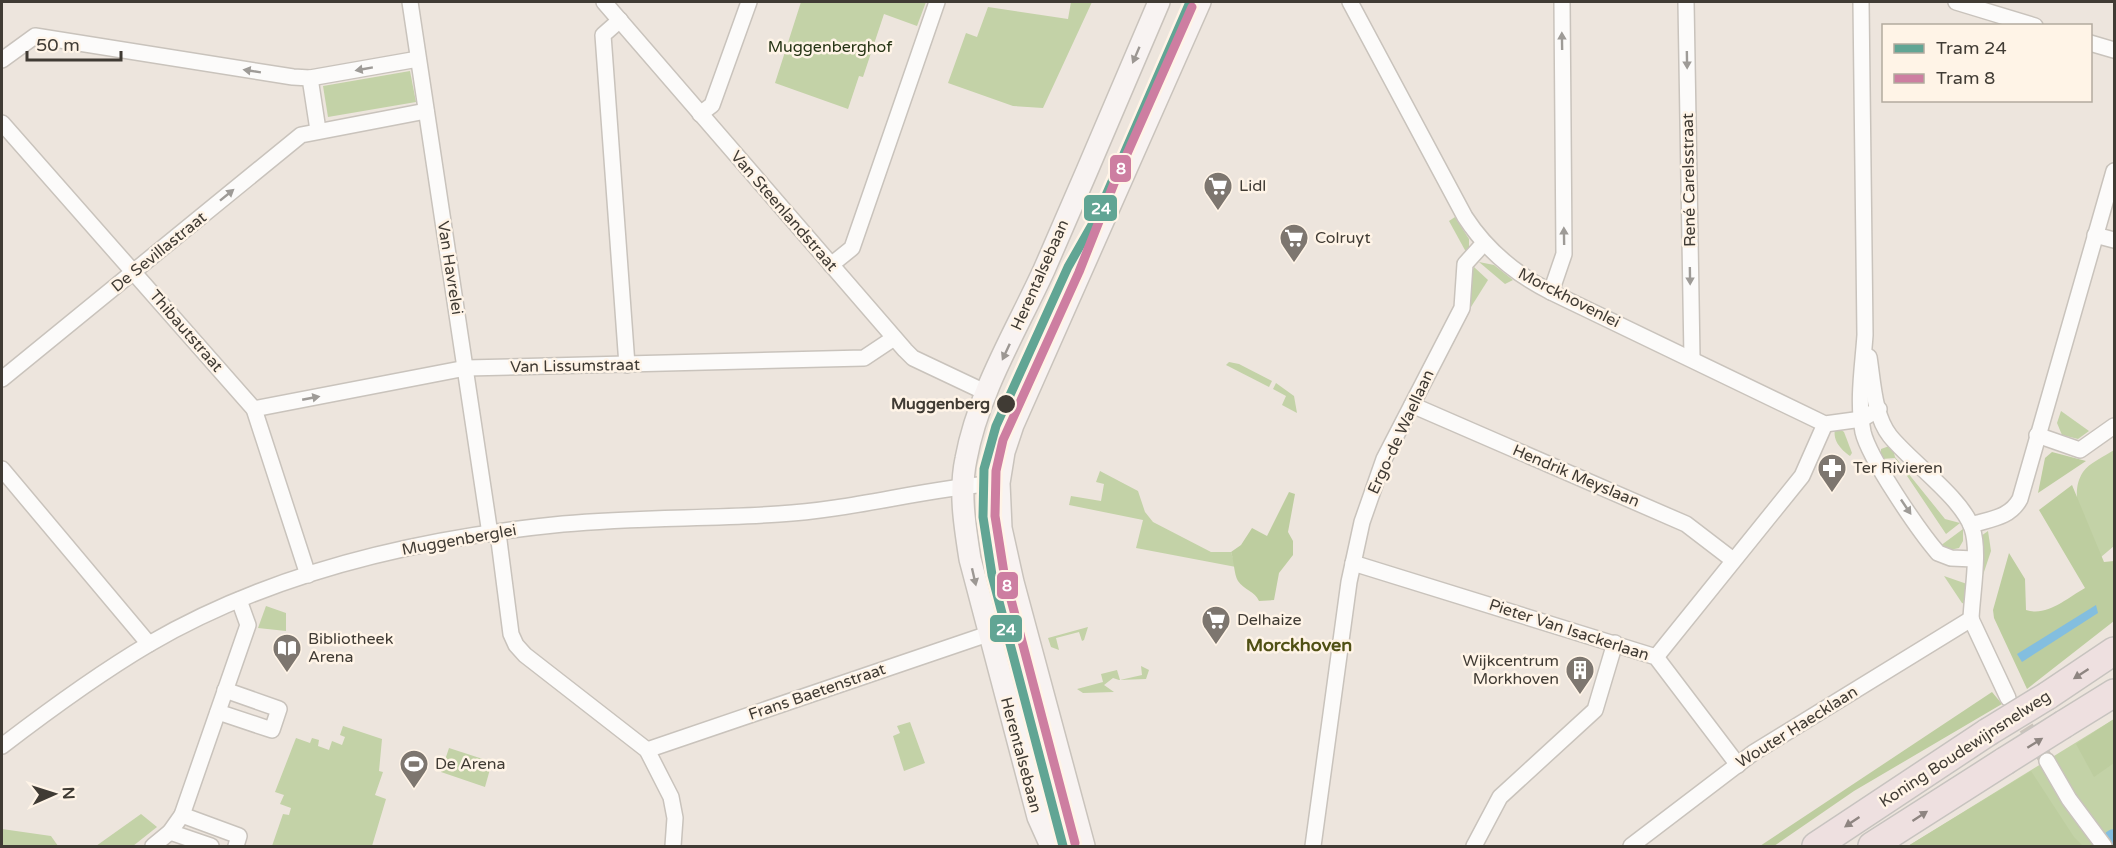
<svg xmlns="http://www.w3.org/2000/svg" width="2116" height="848" font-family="'Varela Round',sans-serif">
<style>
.green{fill:#c3d2a7}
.forest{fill:#bdcd9f}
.water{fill:#83bedf}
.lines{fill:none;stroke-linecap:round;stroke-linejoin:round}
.river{stroke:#83bedf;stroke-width:22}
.minor-tunnel{stroke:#cac3bb;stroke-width:15;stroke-dasharray:15 8;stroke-linecap:butt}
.minor-casing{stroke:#c9c3bc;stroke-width:18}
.secondary-casing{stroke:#c9c3bc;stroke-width:24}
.motorway-casing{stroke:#c7c3bf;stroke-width:30}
.minor{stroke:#fcfbfa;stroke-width:15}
.secondary{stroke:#f8f3f2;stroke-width:21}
.motorway{stroke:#eee0e0;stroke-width:27}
.tram{stroke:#d6d4d2;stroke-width:1.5}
.motorway-bridge-casing{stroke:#c7c3bf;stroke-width:30;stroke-linecap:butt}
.motorway-bridge{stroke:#eee0e0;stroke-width:27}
.tram-1-casing{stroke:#fff4e7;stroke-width:14}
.tram-2-casing{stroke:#fff4e7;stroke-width:14}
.tram-1{stroke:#61a594;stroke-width:9}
.tram-2{stroke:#cd7ea1;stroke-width:9}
.oneway{fill:#9e9b97}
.oneway2{fill:#9c9793}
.oneway3{fill:#8e8581}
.stop-dot{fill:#403b34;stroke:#fff4e7;stroke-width:2}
.labels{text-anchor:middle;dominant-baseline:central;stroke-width:5;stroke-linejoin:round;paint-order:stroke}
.park-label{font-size:16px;fill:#253414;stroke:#fff4e7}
.street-label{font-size:16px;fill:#403b34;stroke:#fff4e7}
.poi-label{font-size:16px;fill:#403b34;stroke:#fff4e7;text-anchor:start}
.stop-label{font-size:16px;font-weight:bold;fill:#403b34;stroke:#fff4e7;text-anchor:end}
.neighbourhood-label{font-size:18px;font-weight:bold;fill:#505014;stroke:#fff4e7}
.line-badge{stroke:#fff4e7;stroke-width:2}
.badge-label{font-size:16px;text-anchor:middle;font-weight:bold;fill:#fff}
</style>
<rect width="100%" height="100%" fill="#ede5dd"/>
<g class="green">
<polygon points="801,2 926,2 917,26 884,14 863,77 859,76 848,109 775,83"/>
<polygon points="1071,2 1092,2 1043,108 1013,106 948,83 966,33 977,37 988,7 1068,19"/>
<polygon points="410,71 416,102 328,117 323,86"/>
<polygon points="1455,217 1469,239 1469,251 1466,252 1449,221"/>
<polygon points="1479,262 1494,265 1513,280 1505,284"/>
<polygon points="1474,267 1488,280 1471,307 1469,306 1470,276"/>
<polygon points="1229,362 1239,364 1272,381 1269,387 1226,365"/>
<polygon points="1276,383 1294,396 1297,413 1282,405 1286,396 1273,389"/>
<polygon points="2061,411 2089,431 2078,439 2062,435 2057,423"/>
<path d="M1836,426L1844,432L1852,453L1850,456C1840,449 1831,439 1836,426Z"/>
<polygon points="1892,445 1895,457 1945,519 1960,523 1946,534 1895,458 1881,459 1881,449"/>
<path d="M2114,450V546L2101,557C2088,534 2066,498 2083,472C2089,463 2105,456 2114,450Z"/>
<polygon points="1100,471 1138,491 1145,512 1153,522 1211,552 1231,552 1236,567 1136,548 1143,520 1069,505 1071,496 1101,501 1104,484 1096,482"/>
<polygon points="1963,529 1963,541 1959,548 1950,550 1940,546"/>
<polygon points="1988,531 1991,551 1982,578 1981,536"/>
<polygon points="1944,576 1967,584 1965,604 1962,603"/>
<polygon points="266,606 286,613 286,631 258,628"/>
<polygon points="1088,627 1084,640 1082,641 1079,632 1056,638 1059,650 1051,647 1048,638"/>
<polygon points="1141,666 1149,670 1146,679 1119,680 1113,678 1104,685 1114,692 1083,693 1077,689 1103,682 1101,674 1117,670 1120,680 1142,675"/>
<polygon points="2114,719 2114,846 1908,846"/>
<polygon points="910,722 925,763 904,771 893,736 900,733 897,726"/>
<polygon points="343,726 382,739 379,771 383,772 375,795 386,799 372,846 272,846 283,814 289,815 291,808 280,804 284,795 275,792 296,738 310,743 312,738 319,740 318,746 329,750 332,741 342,745 345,737 340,735"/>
<polygon points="449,748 492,762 485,787 441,772"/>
<polygon points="141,814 157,827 133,846 96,846"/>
<polygon points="2,829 51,836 58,846 2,846"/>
</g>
<g class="forest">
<polygon points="2052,452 2086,461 2038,493 2045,458"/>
<path d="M2072,485L2104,562L2114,561V621L2027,689L1994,618L1993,610L2009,553L2025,579L2026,610C2047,617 2067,598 2085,588L2039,510Z"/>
<path d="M1289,492L1295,494L1288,532L1293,541V555L1279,573L1274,600L1259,601C1255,591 1244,590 1238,581C1234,575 1234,560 1231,552L1241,545L1252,528L1267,536Z"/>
<polygon points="1992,692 2002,704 1854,791 1774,846 1760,846"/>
<polygon points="2114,719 2114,763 2094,777 2076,744"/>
<polygon points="2031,771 2074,837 2083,846 1908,846"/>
</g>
<polygon class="water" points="2096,605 2098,613 2022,662 2017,654"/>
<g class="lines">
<polyline class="river" points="2107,846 2114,840"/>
<polyline class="minor-tunnel" points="2014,708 2047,761"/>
<g class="minor-casing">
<g id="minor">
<polyline points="410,2 490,534"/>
<polyline points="604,2 905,350 913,358 987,393"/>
<path d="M1350,2L1465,217C1487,251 1515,274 1551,292L1825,424L1862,419L1879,409"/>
<polyline points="1686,2 1692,358"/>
<path d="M1861,2L1865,335C1863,366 1857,400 1863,432C1869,458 1919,531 1938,553L1951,558L1974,559"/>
<polyline points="1956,2 2035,26"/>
<polyline points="620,20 603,35 627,365"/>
<polyline points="2090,43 2114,50"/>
<polyline points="2,60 35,36 293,77 310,78 418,59"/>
<polyline points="310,78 318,130"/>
<polyline points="700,114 712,105 749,2"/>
<polyline points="2,123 254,409 308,575"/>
<polyline points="2095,235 2114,240"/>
<polyline points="831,265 852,248 937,2"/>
<polyline points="1551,292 1564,254 1562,2"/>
<path d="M1869,357C1873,382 1874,416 1890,436C1910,461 1962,498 1972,528C1980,551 1972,593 1971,619"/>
<polyline points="2,379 301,135 426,111"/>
<polyline points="1412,405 1686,524 1733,560"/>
<polyline points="254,409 466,368 864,358 894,338"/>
<polyline points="2037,435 2080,450 2114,426"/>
<polyline points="2,469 149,644"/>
<path d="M1971,525C1990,519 2010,518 2020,499L2114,171"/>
<polyline points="498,533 511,634 516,645 525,655 647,750 671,797 675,818 673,846"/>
<polyline points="1353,563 1656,657 1738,765"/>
<polyline points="1971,619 2008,698"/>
<polyline points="1656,657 1802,476 1825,424"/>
<polyline points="218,712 272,730 279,709 225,690"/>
<path d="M2,746C49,710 98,674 149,644C274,571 421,538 563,524C635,517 707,519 779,514C853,510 925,488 999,483"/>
<polyline points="647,750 988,634"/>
<polyline points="2047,761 2069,799 2104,846"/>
<polyline points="182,815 239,836 236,846"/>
<polyline points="170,832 211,846"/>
<polyline points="153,846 170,832 182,815 248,625 239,600"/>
<polyline points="1313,846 1349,582 1362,522 1384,459 1462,308 1465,264 1484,243"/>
<polyline points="1474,846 1500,797 1595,710 1615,643"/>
<polyline points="1631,846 1753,753 1971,619"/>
</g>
</g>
<g class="secondary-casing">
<g id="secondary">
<path d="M1051,846L1038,817L970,559C965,527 959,492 966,459C978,393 1016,331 1044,270C1083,181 1121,91 1159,2"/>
<polyline points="1084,846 1013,582 1001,528 999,483 1004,452 1013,425 1200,2"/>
</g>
</g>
<g class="motorway-casing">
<g id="motorway">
<polyline points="2047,696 2114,651"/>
<polyline points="2064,724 2114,693"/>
<polyline points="1816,846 1988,732"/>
<polyline points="1872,846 2005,761"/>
</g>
</g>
<use href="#minor" class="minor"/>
<use href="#secondary" class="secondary"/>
<use href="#motorway" class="motorway"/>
<polyline class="tram" points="1014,682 1016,665"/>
<g class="motorway-bridge-casing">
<g id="motorway-bridge">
<polyline points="1988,732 2047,696"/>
<polyline points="2005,761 2064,724"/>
</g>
</g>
<use href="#motorway-bridge" class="motorway-bridge"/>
<g class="tram-1-casing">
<polyline id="tram-1" points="1063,846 992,575 983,517 984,469 996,426 1068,267 1097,216 1190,2"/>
</g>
<g class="tram-2-casing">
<polyline id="tram-2" points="1075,843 1004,573 995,516 996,471 1003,440 1079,272 1115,181 1192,7"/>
</g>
<use href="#tram-1" class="tram-1"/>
<use href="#tram-2" class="tram-2"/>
</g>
<defs><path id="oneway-solid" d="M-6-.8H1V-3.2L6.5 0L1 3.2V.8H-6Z" transform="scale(1.5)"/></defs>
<g class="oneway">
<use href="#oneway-solid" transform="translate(1562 41) rotate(-91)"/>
<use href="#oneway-solid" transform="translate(1687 60) rotate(89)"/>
<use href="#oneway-solid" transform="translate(364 69) rotate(170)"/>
<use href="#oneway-solid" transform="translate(252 71) rotate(-171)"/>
<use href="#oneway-solid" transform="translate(227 195) rotate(-39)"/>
<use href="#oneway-solid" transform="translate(1564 236) rotate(-91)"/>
<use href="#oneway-solid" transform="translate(1690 276) rotate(89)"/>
<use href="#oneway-solid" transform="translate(311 398) rotate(-11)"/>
<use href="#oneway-solid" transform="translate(1906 507) rotate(56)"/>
</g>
<g class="oneway2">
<use href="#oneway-solid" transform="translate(1136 55) rotate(113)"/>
<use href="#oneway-solid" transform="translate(1006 352) rotate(115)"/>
<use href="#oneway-solid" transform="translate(974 577) rotate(77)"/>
</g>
<g class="oneway3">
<use href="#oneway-solid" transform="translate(2081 674) rotate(147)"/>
<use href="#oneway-solid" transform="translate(2035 743) rotate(-32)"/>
<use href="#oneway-solid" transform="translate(1920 816) rotate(-33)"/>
<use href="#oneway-solid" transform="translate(1852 822) rotate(146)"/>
</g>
<defs>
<g id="supermarket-pin" transform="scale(1.5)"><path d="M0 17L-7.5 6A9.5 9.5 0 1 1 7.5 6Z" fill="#7d766f" stroke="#fff4e7"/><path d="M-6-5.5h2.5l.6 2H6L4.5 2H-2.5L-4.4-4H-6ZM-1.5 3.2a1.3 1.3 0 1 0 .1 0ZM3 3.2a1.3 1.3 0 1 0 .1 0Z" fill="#fff"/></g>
<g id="pharmacy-pin" transform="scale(1.5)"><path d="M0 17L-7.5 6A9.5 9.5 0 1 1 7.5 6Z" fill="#7d766f" stroke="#fff4e7"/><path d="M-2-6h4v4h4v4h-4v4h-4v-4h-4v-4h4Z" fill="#fff"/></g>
<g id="library-pin" transform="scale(1.5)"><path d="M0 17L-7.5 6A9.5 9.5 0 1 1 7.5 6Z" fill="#7d766f" stroke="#fff4e7"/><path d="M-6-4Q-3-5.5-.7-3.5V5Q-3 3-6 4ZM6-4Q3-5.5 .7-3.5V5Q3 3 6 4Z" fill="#fff"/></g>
<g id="building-pin" transform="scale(1.5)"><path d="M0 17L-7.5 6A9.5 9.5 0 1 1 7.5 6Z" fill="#7d766f" stroke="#fff4e7"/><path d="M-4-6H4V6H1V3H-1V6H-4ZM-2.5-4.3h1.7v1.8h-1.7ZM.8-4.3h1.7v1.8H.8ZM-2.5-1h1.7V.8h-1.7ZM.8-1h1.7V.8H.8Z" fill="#fff"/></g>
<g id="stadium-pin" transform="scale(1.5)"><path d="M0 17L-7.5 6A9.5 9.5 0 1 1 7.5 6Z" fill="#7d766f" stroke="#fff4e7"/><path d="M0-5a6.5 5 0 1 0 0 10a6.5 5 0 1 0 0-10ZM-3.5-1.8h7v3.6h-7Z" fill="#fff"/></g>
</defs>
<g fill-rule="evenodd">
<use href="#supermarket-pin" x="1218" y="186"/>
<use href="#supermarket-pin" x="1294" y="238"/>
<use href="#pharmacy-pin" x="1832" y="468"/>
<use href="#supermarket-pin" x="1216" y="620"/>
<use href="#library-pin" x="287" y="648"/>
<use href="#building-pin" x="1580" y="670"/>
<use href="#stadium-pin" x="414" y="764"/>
</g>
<circle class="stop-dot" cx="1006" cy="404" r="10"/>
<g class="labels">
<g class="park-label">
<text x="830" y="47">Muggenberghof</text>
</g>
<g class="street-label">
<text transform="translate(1689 180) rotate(-91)">René Carelsstraat</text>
<text transform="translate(784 211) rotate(49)">Van Steenlandstraat</text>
<text transform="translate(159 252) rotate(-39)">De Sevillastraat</text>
<text transform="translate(450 268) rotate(81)">Van Havrelei</text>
<text transform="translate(1040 275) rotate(-66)">Herentalsebaan</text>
<text transform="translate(1569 298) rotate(27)">Morckhovenlei</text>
<text transform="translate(186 331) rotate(49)">Thibautstraat</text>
<text transform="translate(575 366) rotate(-1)">Van Lissumstraat</text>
<text transform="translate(1401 432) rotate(-65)">Ergo-de Waellaan</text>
<text transform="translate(1576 476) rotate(23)">Hendrik Meyslaan</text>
<text transform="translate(459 540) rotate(-10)">Muggenberglei</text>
<text transform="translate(1569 630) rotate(18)">Pieter Van Isackerlaan</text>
<text transform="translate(817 692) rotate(-19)">Frans Baetenstraat</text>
<text transform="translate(1797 727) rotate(-32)">Wouter Haecklaan</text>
<text transform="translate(1965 749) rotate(-33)">Koning Boudewijnsnelweg</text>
<text transform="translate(1021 755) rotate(75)">Herentalsebaan</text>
</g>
<g class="poi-label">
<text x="1239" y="186">Lidl</text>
<text x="1315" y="238">Colruyt</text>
<text x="1853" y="468">Ter Rivieren</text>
<text x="1237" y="620">Delhaize</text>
<text x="308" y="639">Bibliotheek<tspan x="308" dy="18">Arena</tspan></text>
<text x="1559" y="661" text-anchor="end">Wijkcentrum<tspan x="1559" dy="18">Morkhoven</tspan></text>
<text x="435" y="764">De Arena</text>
</g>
<g class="stop-label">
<text x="990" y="404">Muggenberg</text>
</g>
<g class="neighbourhood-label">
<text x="1299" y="645">Morckhoven</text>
</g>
</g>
<g class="line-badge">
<rect x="1109" y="154" width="23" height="29" rx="6" fill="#cd7ea1"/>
<rect x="1083" y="194" width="35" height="28" rx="6" fill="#61a594"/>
<rect x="996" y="571" width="23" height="29" rx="6" fill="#cd7ea1"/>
<rect x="989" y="614" width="34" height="29" rx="6" fill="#61a594"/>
</g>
<g class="badge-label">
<text x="1121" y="174">8</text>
<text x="1101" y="214">24</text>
<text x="1007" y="591">8</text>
<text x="1006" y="635">24</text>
</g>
<rect width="2116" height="848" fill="none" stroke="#403b34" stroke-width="6"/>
<rect x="1882" y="24" width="210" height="78" fill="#fff4e7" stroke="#b3aa9f" stroke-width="1.5"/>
<rect x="1894" y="44" width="30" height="9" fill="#61a594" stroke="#b3aa9f" stroke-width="1.5"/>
<text x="1936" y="54" font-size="18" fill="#403b34">Tram 24</text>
<rect x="1894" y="74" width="30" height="9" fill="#cd7ea1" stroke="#b3aa9f" stroke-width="1.5"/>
<text x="1936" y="84" font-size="18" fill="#403b34">Tram 8</text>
<g transform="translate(54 794) rotate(87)" stroke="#fff4e7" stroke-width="4.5" paint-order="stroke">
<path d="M0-4.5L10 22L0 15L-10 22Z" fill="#403b34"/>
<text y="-9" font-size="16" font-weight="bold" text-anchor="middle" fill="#403b34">N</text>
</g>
<path d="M27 51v9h94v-9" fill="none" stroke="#403b34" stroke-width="3"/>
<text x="36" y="51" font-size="18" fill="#403b34" stroke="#fff4e7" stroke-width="4.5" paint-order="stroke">50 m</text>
</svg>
